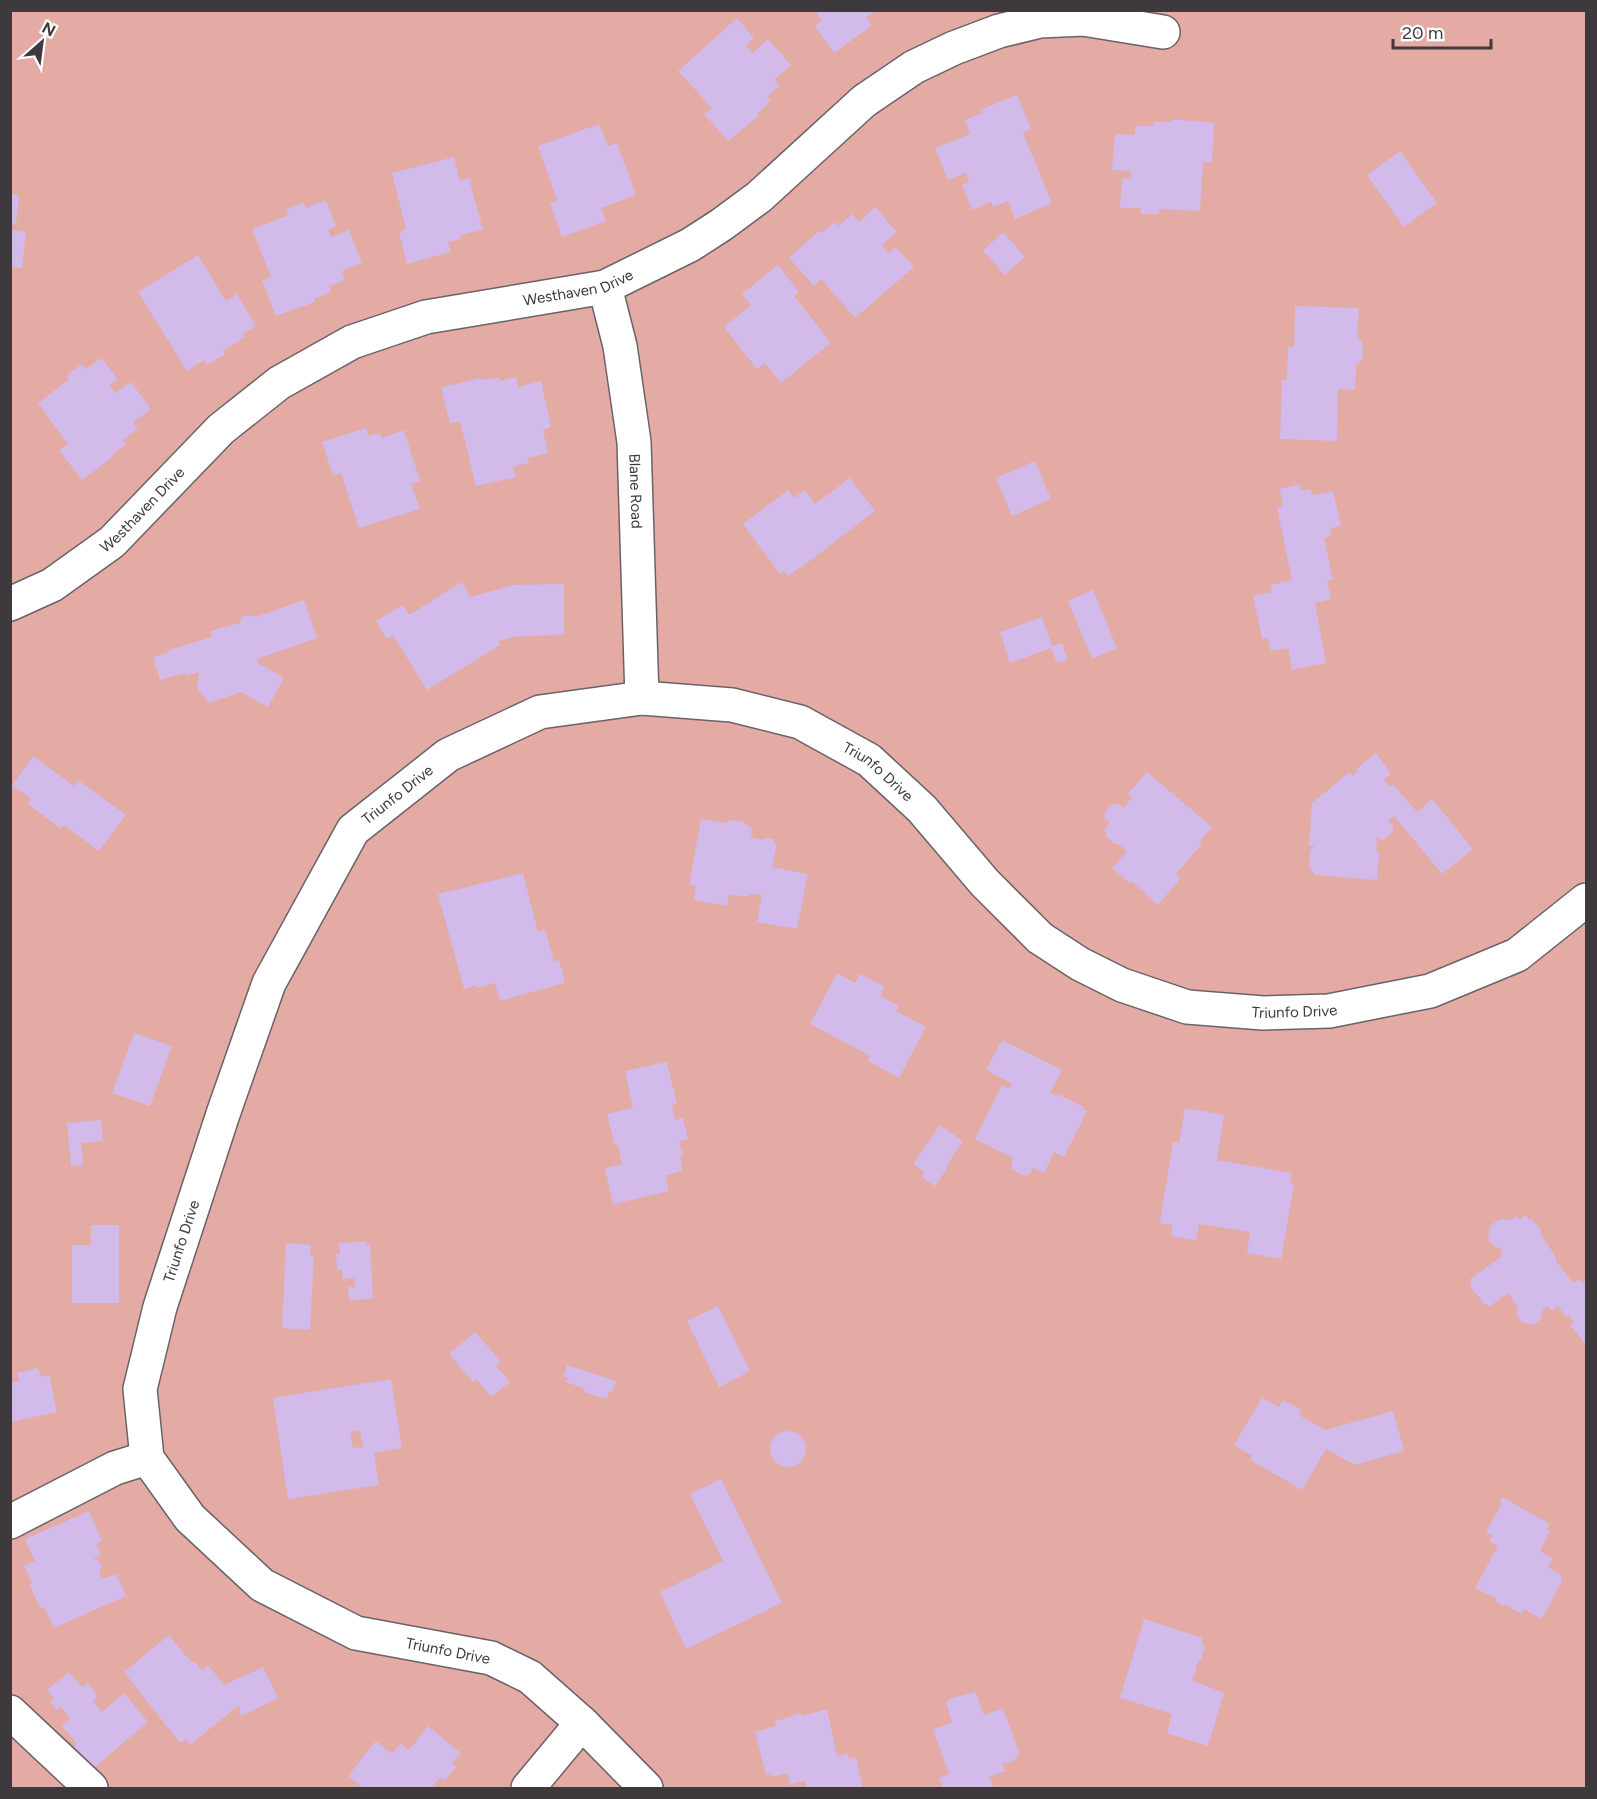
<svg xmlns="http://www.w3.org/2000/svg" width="1597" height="1799" font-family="Figtree,sans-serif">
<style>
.green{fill:#e3aba3}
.building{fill:#d2baea;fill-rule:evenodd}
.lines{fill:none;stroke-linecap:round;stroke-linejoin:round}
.minor-casing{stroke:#6a6268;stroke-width:36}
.minor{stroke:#fff;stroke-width:33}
.labels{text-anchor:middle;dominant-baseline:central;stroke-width:5;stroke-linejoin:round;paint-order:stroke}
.street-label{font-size:15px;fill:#3d393c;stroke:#fff}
</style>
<rect width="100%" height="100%" fill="#ebe1e8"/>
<rect class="green" x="11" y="11" width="1575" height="1777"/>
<g class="building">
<polygon points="815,10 877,10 867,17 871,26 834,53 815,26 822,21"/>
<polygon points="737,18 754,38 746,46 753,53 768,39 791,65 774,80 780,86 767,97 771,101 757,114 759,116 728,141 704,114 712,108 678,71"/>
<polygon points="1017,95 1031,129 1023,133 1052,203 1015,219 1008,201 993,207 991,202 972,210 962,185 969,182 966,173 948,180 935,148 970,134 965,120 982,113 980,110"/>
<polygon points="1172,119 1214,123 1212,162 1203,162 1200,211 1159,209 1159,214 1140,214 1141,208 1120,208 1122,178 1131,179 1131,171 1112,170 1115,134 1135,135 1135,126 1153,126 1154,122 1171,122"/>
<polygon points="599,124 608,146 617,143 636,195 601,208 606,221 562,237 550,203 557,200 538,146"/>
<polygon points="1400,151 1437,203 1404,227 1367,175"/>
<polygon points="454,157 460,181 469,178 483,230 460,235 461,239 448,242 451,252 407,264 399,232 406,229 392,173"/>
<polygon points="10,194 19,195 16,224 10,223"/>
<polygon points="326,200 336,226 328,230 331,237 349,230 362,263 342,271 345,280 329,286 331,292 314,299 315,302 276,316 262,280 271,277 252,229 289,215 286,209 304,202 306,208"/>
<polygon points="875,207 897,232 882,245 889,253 896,247 914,267 855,318 821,279 814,286 789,258 819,231 822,233 835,222 839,226 852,214 859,222"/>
<polygon points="10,230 26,232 22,268 10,267"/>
<polygon points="1003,232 1025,257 1005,275 983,251"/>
<polygon points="198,255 226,301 237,294 256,326 243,334 245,337 223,351 225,354 207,365 204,360 187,371 138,292"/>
<polygon points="778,265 799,292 794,296 831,343 781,383 765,363 757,369 724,327 751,305 742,294"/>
<polygon points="1295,306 1359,308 1357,337 1363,342 1362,360 1356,365 1355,390 1338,389 1337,441 1280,439 1282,380 1287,380 1288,346 1294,347"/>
<polygon points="101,358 118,379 109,385 115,393 131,382 151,409 133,423 138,429 123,440 126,444 112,455 113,457 82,480 59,450 68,444 38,403 69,379 67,375 82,364 86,369"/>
<polygon points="499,377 500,381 516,377 518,387 541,381 551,427 543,430 548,453 528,458 529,463 513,467 516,477 476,486 460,421 450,424 441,387 481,378 482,380"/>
<polygon points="366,428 368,436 380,433 382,438 404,430 420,481 411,484 420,509 359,528 341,473 333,476 322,442"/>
<polygon points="1035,461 1051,499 1012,516 996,478"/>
<polygon points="850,478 875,511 807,563 788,576 784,571 780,574 743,524 788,490 794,498 805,490 815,504"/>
<polygon points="1300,484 1301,491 1311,489 1312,495 1333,491 1341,526 1330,528 1332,536 1324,538 1333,580 1327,581 1331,599 1315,603 1326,663 1292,670 1288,648 1271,651 1268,638 1262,639 1253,596 1272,592 1270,585 1292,580 1277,508 1283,506 1280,489"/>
<polygon points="462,582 470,597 514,585 564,584 564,635 518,636 498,641 500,645 427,690 393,635 387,639 376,621 403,605 409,615"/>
<polygon points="1093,590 1117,648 1092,659 1068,601"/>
<polygon points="304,600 317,638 257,659 258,663 284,678 268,707 241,692 209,703 197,688 199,672 186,676 185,673 160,680 153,657 170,652 169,650 212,637 210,631 240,623 242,617 252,615 256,617"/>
<polygon points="1042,617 1052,646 1062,643 1068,660 1057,663 1051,648 1010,663 1000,632"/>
<polygon points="1376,753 1391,774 1384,779 1390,787 1393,784 1417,812 1432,799 1473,849 1442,874 1394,816 1388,821 1393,826 1393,832 1381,841 1377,836 1376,852 1379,851 1377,880 1315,875 1309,866 1310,850 1315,846 1309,846 1312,803 1350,772 1353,776 1357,772 1356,769"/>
<polygon points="33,756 74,786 78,780 126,815 99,851 64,825 61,829 28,804 31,799 12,785"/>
<polygon points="1147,772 1212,827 1199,842 1202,844 1176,874 1181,878 1158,905 1131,881 1130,884 1112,868 1127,851 1119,844 1115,844 1106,837 1107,833 1104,830 1110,822 1105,819 1105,812 1113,804 1118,804 1124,808 1132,797 1128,794"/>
<polygon points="701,819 723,823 732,820 743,822 752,828 751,837 764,840 765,838 774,839 774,844 777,844 772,867 808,874 797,929 757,922 762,895 752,894 746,897 729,894 727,906 694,900 696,886 689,885"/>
<polygon points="523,873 538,932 545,930 554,962 559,960 565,983 500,1001 495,983 477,988 476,985 464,989 438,894"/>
<polygon points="837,973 855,983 860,974 885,987 880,996 899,1006 896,1011 926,1027 899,1078 868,1061 870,1056 810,1024"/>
<polygon points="134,1033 172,1046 150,1106 112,1093"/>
<polygon points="1002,1040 1062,1070 1050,1093 1057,1096 1058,1094 1084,1107 1083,1109 1087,1111 1064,1157 1054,1152 1044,1173 1033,1168 1030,1174 1025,1176 1011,1169 1013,1158 975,1139 1002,1085 1009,1088 1012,1084 986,1070"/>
<polygon points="667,1062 677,1104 672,1105 675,1120 683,1118 688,1139 679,1141 683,1155 680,1156 683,1171 666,1175 669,1191 613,1204 605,1168 622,1164 618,1145 615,1146 607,1114 633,1108 625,1071"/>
<polygon points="1185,1108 1224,1115 1217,1160 1292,1173 1290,1183 1294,1184 1281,1259 1247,1253 1250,1232 1199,1224 1196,1241 1171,1236 1172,1225 1160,1223 1173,1142 1179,1143"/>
<polygon points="101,1120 103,1141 81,1143 83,1165 71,1166 67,1123"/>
<polygon points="940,1125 963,1141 946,1166 948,1167 935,1186 921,1177 925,1172 913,1164"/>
<polygon points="1526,1215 1529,1220 1533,1220 1542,1232 1541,1235 1556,1257 1556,1261 1573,1283 1579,1279 1583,1284 1586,1282 1586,1345 1570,1325 1574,1322 1568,1315 1566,1317 1558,1306 1552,1311 1548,1306 1543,1309 1542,1318 1534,1325 1522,1323 1517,1315 1517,1306 1508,1293 1489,1307 1487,1304 1485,1305 1470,1286 1472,1284 1469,1280 1501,1257 1502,1249 1495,1247 1488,1239 1490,1226 1500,1219 1511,1220 1517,1216 1519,1220"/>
<polygon points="91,1225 119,1225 119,1303 72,1303 72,1245 91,1245"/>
<polygon points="366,1241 366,1245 370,1245 373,1299 349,1300 348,1287 355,1287 354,1278 342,1279 342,1270 337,1270 336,1254 340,1254 339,1243"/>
<polygon points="286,1243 311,1245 310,1256 314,1256 310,1330 282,1328"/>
<polygon points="718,1306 750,1371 719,1387 687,1321"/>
<polygon points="475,1332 501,1361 496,1366 510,1382 491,1397 476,1379 473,1382 449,1354"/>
<polygon points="567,1365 616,1381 612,1393 609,1392 607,1399 584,1392 585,1389 566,1382 568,1378 563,1377"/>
<polygon points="38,1368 41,1377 49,1375 57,1412 10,1422 10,1383 19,1381 17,1373"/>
<path d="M391,1379L402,1448L374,1453L379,1485L288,1499L273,1398ZM360,1431L363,1447L353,1448L350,1432Z"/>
<polygon points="1262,1398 1279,1407 1283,1400 1302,1410 1299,1415 1325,1430 1393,1411 1404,1451 1355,1465 1326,1449 1302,1490 1250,1460 1252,1456 1234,1445"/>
<circle cx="788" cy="1449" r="18"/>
<polygon points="721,1479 782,1603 686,1649 660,1592 723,1561 690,1494"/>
<polygon points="1502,1497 1550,1524 1547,1530 1550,1531 1540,1551 1553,1558 1548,1567 1562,1575 1561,1578 1563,1579 1542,1619 1524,1609 1521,1614 1506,1605 1503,1606 1496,1601 1495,1598 1475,1588 1498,1546 1489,1541 1492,1536 1486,1532 1502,1503 1500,1502"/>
<polygon points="89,1511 102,1541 96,1544 101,1554 93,1558 98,1560 102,1567 99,1571 102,1579 116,1574 126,1596 54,1628 44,1607 40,1608 29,1584 32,1583 24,1566 35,1561 25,1539"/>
<polygon points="1144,1619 1203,1638 1202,1642 1205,1647 1201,1659 1196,1665 1197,1668 1192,1680 1224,1693 1208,1746 1167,1733 1172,1714 1120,1698"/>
<polygon points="169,1635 192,1663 195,1661 202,1670 208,1665 224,1685 263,1667 278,1698 241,1716 239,1705 190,1745 186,1739 180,1743 124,1672"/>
<polygon points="69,1672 82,1687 88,1683 98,1696 93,1701 102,1712 124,1693 148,1722 95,1767 74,1747 77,1744 62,1726 70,1719 61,1707 57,1710 50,1702 54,1699 47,1690"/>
<polygon points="976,1692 984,1715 1003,1708 1020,1755 1016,1757 1014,1761 1005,1764 1002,1762 1005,1771 989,1777 994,1788 943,1788 939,1778 949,1774 933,1729 952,1723 946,1702 951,1698"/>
<polygon points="827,1709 837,1756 848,1753 849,1759 856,1757 863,1788 806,1788 805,1781 790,1785 787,1773 771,1777 770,1774 766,1775 755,1732 776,1726 774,1721 791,1717 793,1715 800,1713 803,1716"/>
<polygon points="428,1726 461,1753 452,1763 456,1767 444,1781 440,1778 431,1788 363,1788 348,1776 376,1741 392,1754 401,1743 409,1750"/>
</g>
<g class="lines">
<g class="minor-casing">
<g id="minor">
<path id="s1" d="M605,287L620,346L634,442L642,698"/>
<path id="s2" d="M10,604L52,585L112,542L221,429L279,383L352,342L426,317L605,287L690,245L721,225L759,197L864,101L914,67L954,48L999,31L1040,21L1083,19L1163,32"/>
<polyline points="10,1522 115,1468 147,1458"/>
<polyline points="10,1712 91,1788"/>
<polyline points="528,1788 582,1723"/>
<path id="s3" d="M646,1788L582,1723L530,1677L491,1658L356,1633L262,1585L190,1518L147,1458L140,1389L160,1307L223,1114L269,983L353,830L448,755L540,712L642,698L732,705L800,722L869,760L922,809L985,883L1040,938L1080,964L1122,985L1187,1007L1263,1013L1329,1011L1430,991L1517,955L1586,900"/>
</g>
</g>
<use href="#minor" class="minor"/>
</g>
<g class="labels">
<g class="street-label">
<text stroke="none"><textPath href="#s2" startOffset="668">Westhaven Drive</textPath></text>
<text stroke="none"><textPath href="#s1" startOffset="207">Blane Road</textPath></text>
<text stroke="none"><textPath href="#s2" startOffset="164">Westhaven Drive</textPath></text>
<text stroke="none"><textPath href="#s3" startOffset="1868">Triunfo Drive</textPath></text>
<text stroke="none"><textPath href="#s3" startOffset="1346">Triunfo Drive</textPath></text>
<text stroke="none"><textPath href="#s3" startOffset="2372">Triunfo Drive</textPath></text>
<text stroke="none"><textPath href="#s3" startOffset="842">Triunfo Drive</textPath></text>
<text transform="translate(448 1651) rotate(11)">Triunfo Drive</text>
</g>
</g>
<rect width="1597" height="1799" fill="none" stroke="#3d393c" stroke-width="24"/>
<g transform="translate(42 42) rotate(28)" stroke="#ffffff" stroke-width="4.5" paint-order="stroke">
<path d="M0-4.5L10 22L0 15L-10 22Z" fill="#3d393c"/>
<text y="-9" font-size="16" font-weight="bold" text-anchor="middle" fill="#3d393c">N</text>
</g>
<path d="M1393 39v9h98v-9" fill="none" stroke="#3d393c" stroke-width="3"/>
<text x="1402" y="39" font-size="18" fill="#3d393c" stroke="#ffffff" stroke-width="4.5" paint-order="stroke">20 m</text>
</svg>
